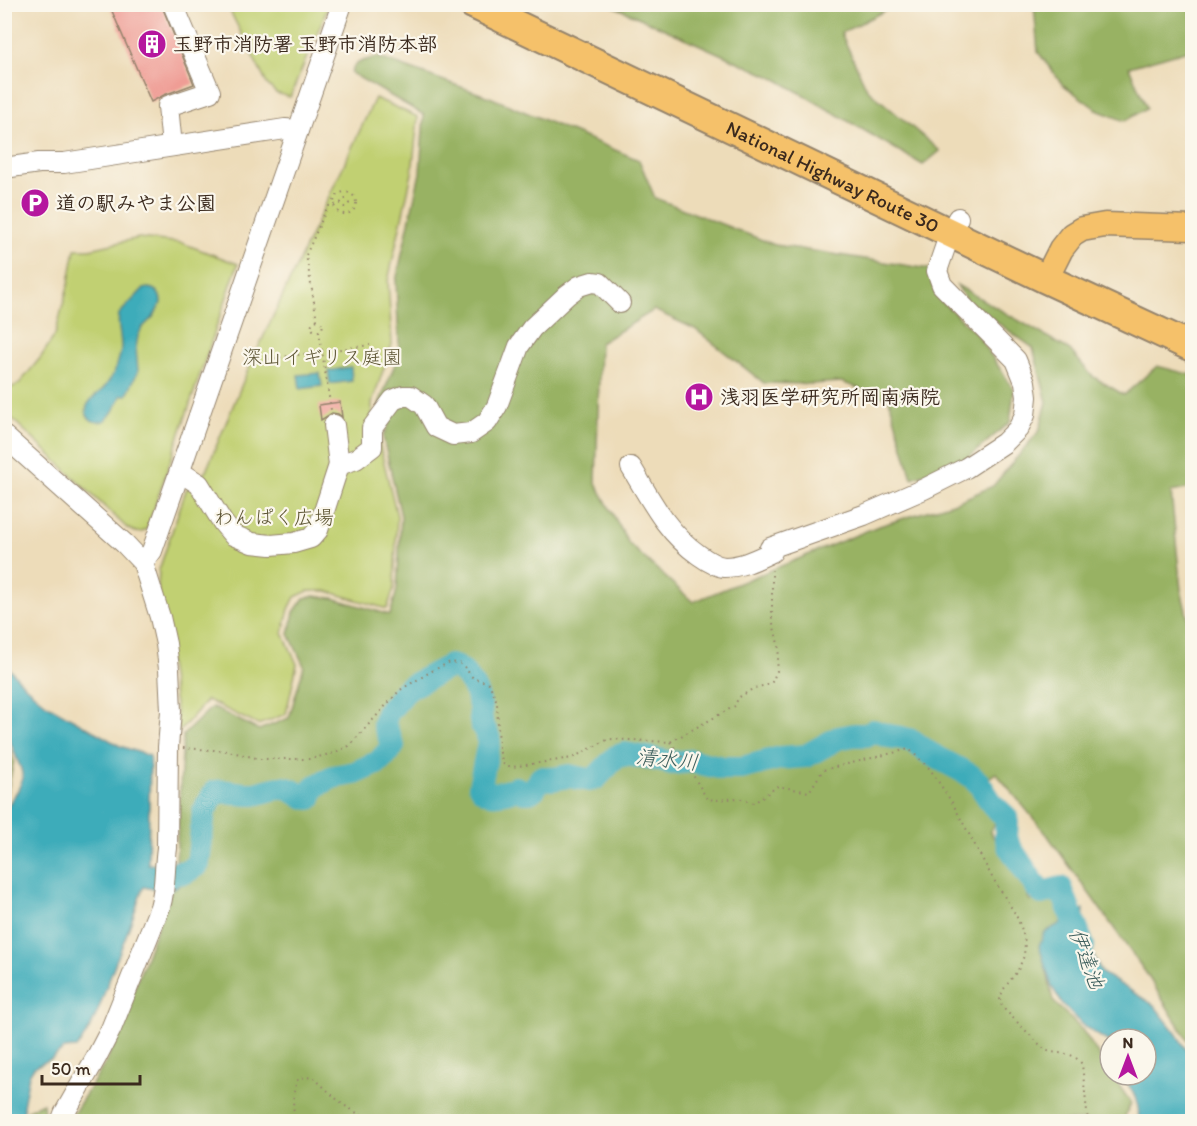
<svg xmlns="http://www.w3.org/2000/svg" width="1197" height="1126" font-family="Itim,'Klee One',sans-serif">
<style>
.green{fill:#c1d072;stroke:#7e7d48;stroke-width:1.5}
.forest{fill:#98b264;stroke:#6a6e41;stroke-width:1.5}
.water{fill:#3dacba;stroke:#3c6b6c;stroke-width:1.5}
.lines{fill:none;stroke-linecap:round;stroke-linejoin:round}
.river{stroke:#3dacba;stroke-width:24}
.building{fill:#ef9d95}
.minor-casing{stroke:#94836c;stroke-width:22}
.major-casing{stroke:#94836c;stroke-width:27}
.highway-casing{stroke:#94836c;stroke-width:32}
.path{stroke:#94836c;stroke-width:2;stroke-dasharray:1.5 4.5;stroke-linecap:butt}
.minor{stroke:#fff;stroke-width:20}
.major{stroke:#f5c16b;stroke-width:24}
.highway{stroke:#f5c16b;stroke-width:28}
.labels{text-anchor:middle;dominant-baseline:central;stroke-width:4.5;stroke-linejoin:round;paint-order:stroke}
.poi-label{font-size:20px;font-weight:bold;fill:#3b2a1e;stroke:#fbf7ec;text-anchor:start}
.street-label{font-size:20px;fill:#3b2a1e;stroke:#fbf7ec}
.park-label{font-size:20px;fill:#5c5433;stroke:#fbf7ec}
.water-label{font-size:21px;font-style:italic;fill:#3c5e5c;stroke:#fbf7ec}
</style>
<rect width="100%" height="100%" fill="#fbf7ec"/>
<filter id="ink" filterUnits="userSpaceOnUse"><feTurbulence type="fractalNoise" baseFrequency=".0167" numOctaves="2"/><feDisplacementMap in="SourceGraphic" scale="12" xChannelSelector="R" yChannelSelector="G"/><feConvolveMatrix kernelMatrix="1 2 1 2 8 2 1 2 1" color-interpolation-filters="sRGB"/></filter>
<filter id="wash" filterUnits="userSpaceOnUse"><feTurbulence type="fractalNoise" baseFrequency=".008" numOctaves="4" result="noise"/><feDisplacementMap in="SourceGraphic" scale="24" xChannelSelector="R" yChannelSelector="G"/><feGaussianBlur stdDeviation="1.35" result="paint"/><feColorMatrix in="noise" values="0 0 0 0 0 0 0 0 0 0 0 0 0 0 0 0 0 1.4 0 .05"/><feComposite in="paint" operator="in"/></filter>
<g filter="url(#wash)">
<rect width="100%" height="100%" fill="#eddcb9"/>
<g class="green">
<polygon points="227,5 329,5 290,97 276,93 267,84"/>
<polygon points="375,98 418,117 412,173 388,281 392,344 372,403 372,419 378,438 397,516 394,588 387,609 327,591 308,591 295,597 289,609 283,633 297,664 286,714 258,725 207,700 179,732 158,587 159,570 186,490 206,471 247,372"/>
<path d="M139,238L182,243L238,264L147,529C140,535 134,532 127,528L5,412L4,391L19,384L41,357L55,335L69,282L75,249H90Z"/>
</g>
<g class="forest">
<polygon points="611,5 896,5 841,33 867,89 940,151 923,165 778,80"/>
<polygon points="1034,5 1192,5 1192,49 1129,67 1147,108 1125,121 1099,111 1062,84 1038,52"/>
<polygon points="377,57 492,98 639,160 655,198 775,245 929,269 936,296 977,334 1014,390 1010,422 963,462 912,478 889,399 841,382 811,384 764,383 695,329 654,310 600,343 596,483 629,544 693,602 876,527 959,501 993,486 1039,431 1047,402 1033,348 966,300 957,285 1070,350 1092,376 1124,395 1157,366 1192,375 1192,488 1171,492 1181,590 1192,635 1192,1047 1146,973 1048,836 996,773 979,785 985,802 999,818 990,832 1018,872 1030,901 1054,894 1064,931 1045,963 1053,1001 1083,1031 1110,1072 1110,1075 1112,1075 1131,1103 1123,1121 68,1122 107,1061 175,880 183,735 212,707 259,730 289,718 304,666 289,634 294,612 304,598 314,596 333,598 390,615 397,590 401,516 383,437 397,405 379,404 395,364 399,344 396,281 420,173 424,115 351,73 356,63"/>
<polygon points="7,743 14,761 7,794 5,800 5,745"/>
<polygon points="43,1103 44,1113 42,1121 29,1121 28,1110"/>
</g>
<g class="water">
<path d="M148,288C156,289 161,294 161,303L154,316L142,328L138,336L136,348L138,371L127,395H122C117,403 110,422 99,422C90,422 84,415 87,406C90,399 98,394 103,389C111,380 117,367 120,355C124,341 116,328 119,314L143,289Z"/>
<polygon points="351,367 352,381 330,384 328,371"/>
<polygon points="320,373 322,386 300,389 298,375"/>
<path d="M4,663L26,687L46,704L120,746L150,756L148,864L189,865L195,871C190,874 189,877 185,881C174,893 157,890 144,887L142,890C133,920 121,948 110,977C101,1002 94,1028 76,1048L64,1049L51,1059L34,1067L29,1075L23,1106L26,1122L4,1121L5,810L18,790L23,778L21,769L5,729Z"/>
<path d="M1084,909L1083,933L1102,973L1154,1005L1176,1033L1192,1059V1121H1138C1141,1105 1133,1091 1124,1078L1123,1075H1146V1039H1110V1043L1082,1025L1063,1005L1052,987L1039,946L1044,933Z"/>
</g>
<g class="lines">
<path class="river" d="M160,875L186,872L198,864L204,811L215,792C228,790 241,795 254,794C263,793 273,787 283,788C293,788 299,798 310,798L314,787L333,777L355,773L379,762L393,746L384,724L387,713L408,688L450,666C466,668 477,691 480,706C481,712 480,719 482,725C485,732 489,733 489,742L480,786C487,798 505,793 516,788L524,792H530L534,789L541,778L553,779L569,776L589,780L596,778L616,757L625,754L659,760L672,763L692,761L723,768H742L780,758L806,756L838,738L854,735H867L873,731L888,736L902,738L913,741L929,753L970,775L978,782L993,805L1006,817L1007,822L1006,837L1009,846L1037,888L1042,893L1061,888L1083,946"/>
</g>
<g id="blocks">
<g class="building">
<polygon points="109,4 161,4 194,84 164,95 151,102"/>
<polygon points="340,402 342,417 338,414 332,413 321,420 319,405"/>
</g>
</g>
</g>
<g filter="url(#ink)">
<use href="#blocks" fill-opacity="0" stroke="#94836c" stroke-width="1.5"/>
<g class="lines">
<g class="minor-casing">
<g id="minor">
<polyline points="172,146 168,106 210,92 173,4"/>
<polyline points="4,168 39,163 64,163 285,129 298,130"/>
<polyline points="334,425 339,465"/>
<path d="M4,436L125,544L143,563L160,617L166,644L169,669L171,711L168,747L167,848C164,868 166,887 160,907L111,1029L97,1056L64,1114L61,1122"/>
<path d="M631,467C651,500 666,532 699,555C706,560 715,566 724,567C742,567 757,559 772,552L770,548L864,515L924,489L966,468L1004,443L1018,429L1025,415L1027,397L1025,382L1016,360L942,285L937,271L950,233L958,218"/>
<polyline points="180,472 199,484 223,523 233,535 252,543 271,545 294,543 311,538 318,530 339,465 356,459 372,447 372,428 393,400 403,396 411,396 424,405 436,427 453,435 471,433 487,422 497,406 519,346 532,328 567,295 579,286 592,282 600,283 620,303"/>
<polyline points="143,563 152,551 342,4"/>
</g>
</g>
<g class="major-casing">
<polyline id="major" points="1046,279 1061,249 1072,235 1082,229 1105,225 1192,228"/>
</g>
<g class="highway-casing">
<g id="highway">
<path id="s1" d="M473,4L1046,279L1192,347"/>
</g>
</g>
<g class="path">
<circle cx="345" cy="203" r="11"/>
<circle cx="345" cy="203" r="4"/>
<polyline points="317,320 306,255 328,206 341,204"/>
<circle cx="317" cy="326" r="5.5"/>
<polyline points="319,331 331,410"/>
<polyline points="268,359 370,345"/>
<path d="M670,742L683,758L707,799L716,800L738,798L754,803L778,786L809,792L823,770L909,749L930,769L953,804L992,877L1016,915L1022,930L1025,942L1024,956L1018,970L1003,990L1000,999L1002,1007L1045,1050C1060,1056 1070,1049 1082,1064L1088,1122"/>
<polyline points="183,748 228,751 260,759 310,759 334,753 349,746 400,690 432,671 450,662 462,664 473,678 489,683 497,702 499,749 503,764 512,767 572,758 609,739 670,742 735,706 738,698 754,688 771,684 777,671 779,648 772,619 772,570"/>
<path d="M296,1122C292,1107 292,1093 298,1079L305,1077L314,1078L342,1104L372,1122"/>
</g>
<use href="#minor" class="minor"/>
<use href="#major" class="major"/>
<use href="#highway" class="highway"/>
</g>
</g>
<defs>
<g id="building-disc" transform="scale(1.5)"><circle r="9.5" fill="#b5179e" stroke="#fbf7ec"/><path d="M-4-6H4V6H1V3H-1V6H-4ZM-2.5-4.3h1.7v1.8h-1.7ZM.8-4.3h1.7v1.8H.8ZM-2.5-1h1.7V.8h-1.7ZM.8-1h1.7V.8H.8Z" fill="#fff"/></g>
<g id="parking-disc" transform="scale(1.5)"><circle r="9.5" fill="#b5179e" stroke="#fbf7ec"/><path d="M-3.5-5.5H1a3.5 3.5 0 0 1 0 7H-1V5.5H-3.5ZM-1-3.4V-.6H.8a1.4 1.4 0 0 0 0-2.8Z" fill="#fff"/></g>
<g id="hospital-disc" transform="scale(1.5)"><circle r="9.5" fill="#b5179e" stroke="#fbf7ec"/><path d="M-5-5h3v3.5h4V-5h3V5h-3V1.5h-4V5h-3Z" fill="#fff"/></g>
</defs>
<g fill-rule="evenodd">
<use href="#building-disc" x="152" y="44"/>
<use href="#parking-disc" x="35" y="203"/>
<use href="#hospital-disc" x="699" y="397"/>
</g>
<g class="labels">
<g class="poi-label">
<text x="173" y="44">玉野市消防署 玉野市消防本部</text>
<text x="56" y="203">道の駅みやま公園</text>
<text x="720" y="397">浅羽医学研究所岡南病院</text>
</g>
<g class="street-label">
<text stroke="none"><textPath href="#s1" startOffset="399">National Highway Route 30</textPath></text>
</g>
<g class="park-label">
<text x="322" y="357">深山イギリス庭園</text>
<text x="274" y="517">わんぱく広場</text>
</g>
<g class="water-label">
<text transform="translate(667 759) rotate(6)">清水川</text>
<text transform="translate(1087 958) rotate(69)">伊達池</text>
</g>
</g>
<rect width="1197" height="1126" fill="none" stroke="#fbf7ec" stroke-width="24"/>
<g transform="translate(1128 1057)"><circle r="28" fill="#fbf7ec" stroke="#aea59a" stroke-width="1.5"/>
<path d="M0-4.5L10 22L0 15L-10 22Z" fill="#b5179e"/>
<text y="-9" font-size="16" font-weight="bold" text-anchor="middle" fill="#3b2a1e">N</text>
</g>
<path d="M42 1075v9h98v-9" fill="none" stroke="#3b2a1e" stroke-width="3"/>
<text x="51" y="1075" font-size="18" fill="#3b2a1e" stroke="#fbf7ec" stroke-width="4.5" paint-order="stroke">50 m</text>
</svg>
